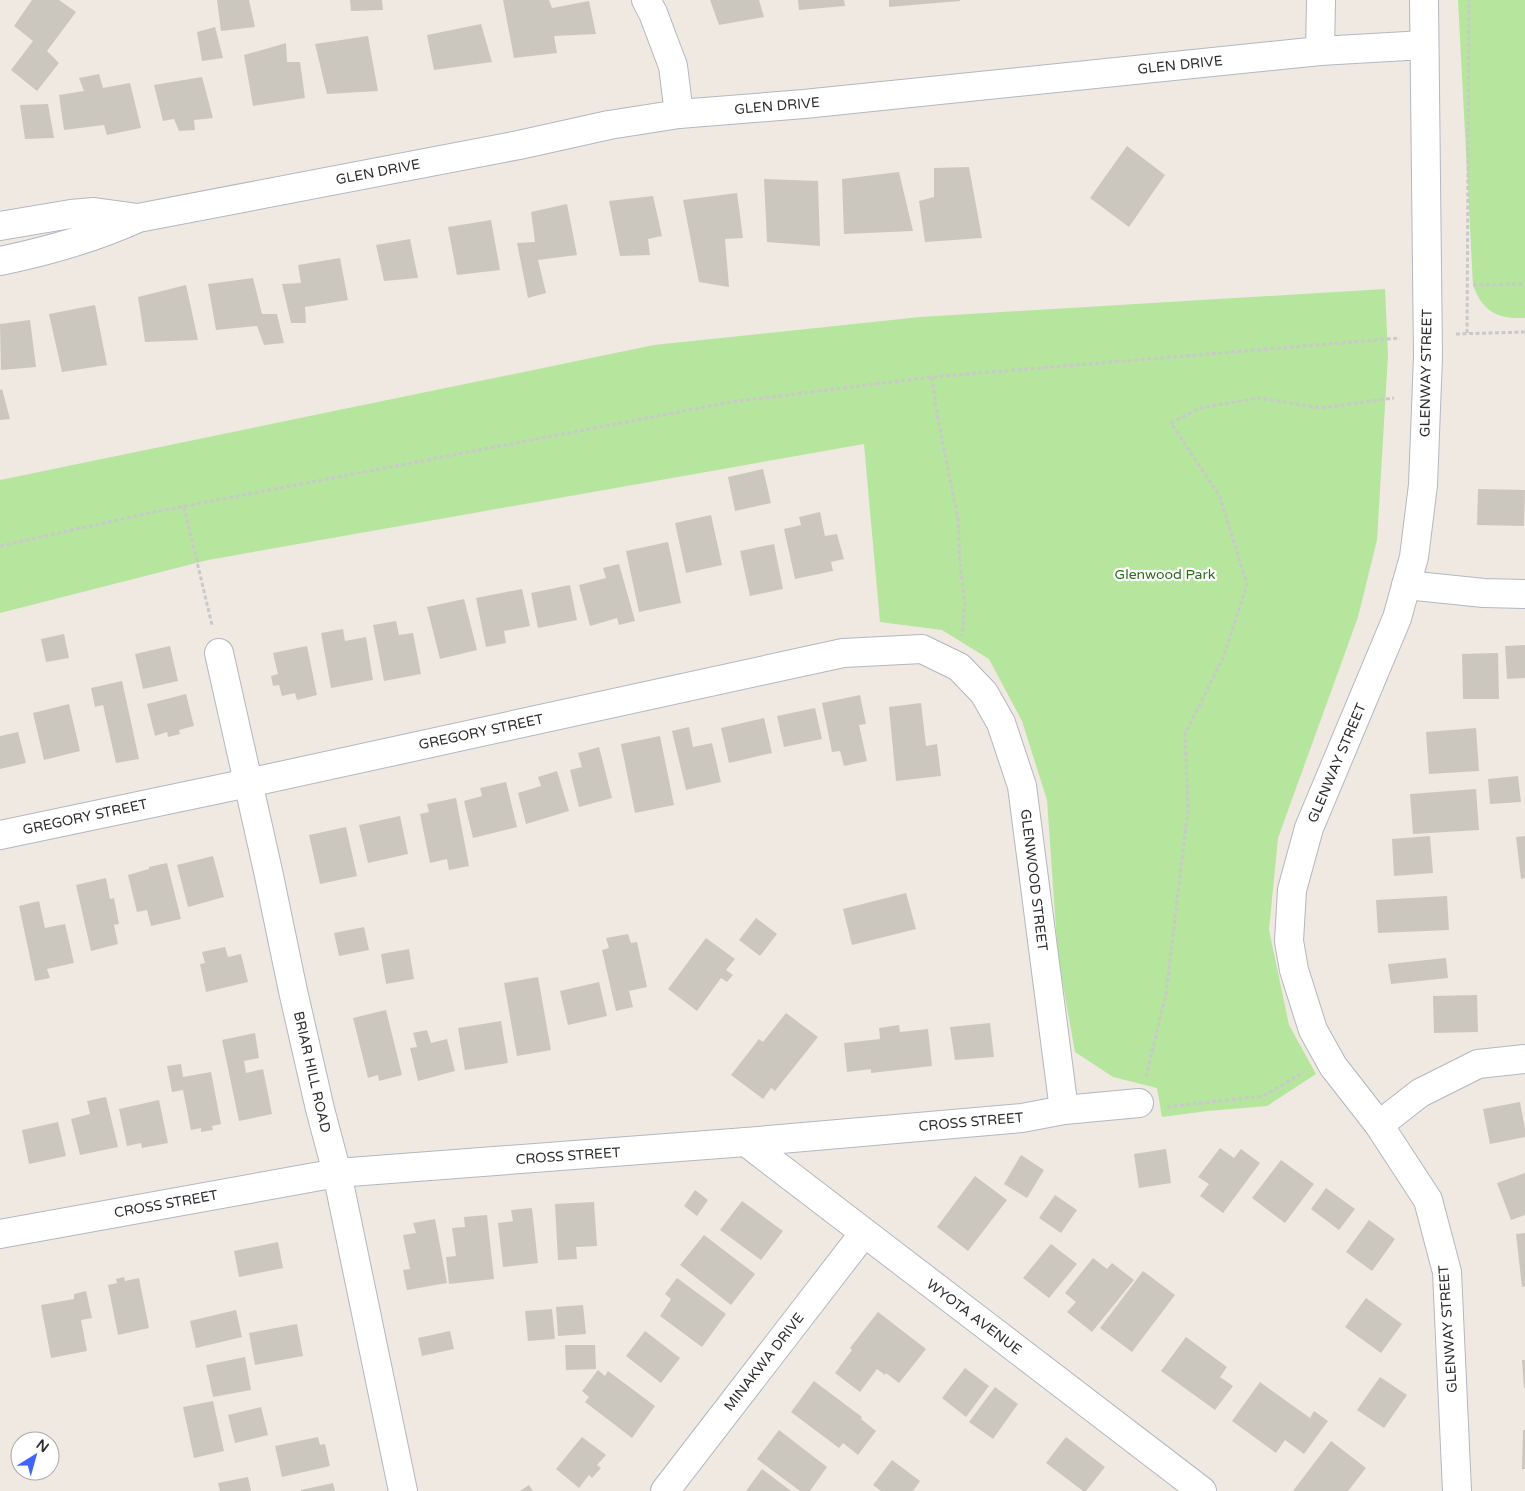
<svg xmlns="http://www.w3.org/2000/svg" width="1525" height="1491" font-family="'Varela Round',sans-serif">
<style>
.green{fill:#b6e59e}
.building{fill:#cbc7bf}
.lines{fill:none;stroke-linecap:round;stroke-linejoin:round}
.minor-casing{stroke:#b4b7c1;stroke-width:30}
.path{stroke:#c9c9c9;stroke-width:3;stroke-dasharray:4 2.5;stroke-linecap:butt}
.minor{stroke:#fff;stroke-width:28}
.labels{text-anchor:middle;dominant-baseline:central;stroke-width:4.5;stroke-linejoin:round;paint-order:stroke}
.street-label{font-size:14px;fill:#2e2e2e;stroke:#fff}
.park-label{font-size:14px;fill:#2c6e1b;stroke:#fff}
</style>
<rect width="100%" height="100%" fill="#efe9e1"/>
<g class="green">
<path d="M1458,0H1525V318C1497,319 1483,312 1473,285Z"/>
<polygon points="1385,289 1388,355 1377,540 1358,617 1278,838 1269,930 1289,1025 1316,1074 1267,1106 1207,1111 1162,1117 1157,1088 1113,1077 1075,1052 1058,957 1047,800 1022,721 989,659 942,630 880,622 864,444 208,560 0,613 0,480 654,345 920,317"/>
</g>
<g class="building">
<polygon points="32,0 59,0 76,12 47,51 59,63 37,91 11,70 33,41 14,26"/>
<polygon points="217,0 249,0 255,27 221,31"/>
<polygon points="350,0 382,0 383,10 351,11"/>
<polygon points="503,0 549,0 552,8 589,1 596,34 554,36 557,53 514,58"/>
<polygon points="710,0 759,0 764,17 719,25"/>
<polygon points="798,0 844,0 845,6 799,10"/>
<polygon points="889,0 960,0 960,1 889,7"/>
<polygon points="481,24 492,62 434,70 427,35"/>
<polygon points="215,27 223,58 202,61 197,32"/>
<polygon points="368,36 378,91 327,94 315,44"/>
<polygon points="286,43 287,62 300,62 305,98 253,106 244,55"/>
<polygon points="99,74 103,88 130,83 141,128 107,135 104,125 64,130 59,95 84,91 79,78"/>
<polygon points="202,77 213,118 194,120 195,130 179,131 174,119 163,121 154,85"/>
<polygon points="48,104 54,138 25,139 20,105"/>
<polygon points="1127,146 1165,175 1129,227 1090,198"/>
<polygon points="969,167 982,238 925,242 919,201 934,197 934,168"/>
<polygon points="899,172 913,231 844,234 842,179"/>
<polygon points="764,179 818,181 820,246 767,242"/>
<polygon points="737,193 743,238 725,239 729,287 699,282 683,200"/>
<polygon points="653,196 662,236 648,239 650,255 620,256 609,201"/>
<polygon points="567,204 577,255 538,260 546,293 528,298 517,243 535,242 531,212"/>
<polygon points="491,220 500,270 457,275 448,227"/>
<polygon points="410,239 418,278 384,281 376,245"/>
<polygon points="340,258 348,300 305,307 306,323 291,323 282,284 301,283 298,265"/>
<polygon points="253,278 262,314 277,314 284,343 264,345 257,326 216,330 208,284"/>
<polygon points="186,285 198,340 145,342 138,297"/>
<polygon points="95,305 107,365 62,372 49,314"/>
<polygon points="30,320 36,367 1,370 0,324"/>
<polygon points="2,389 10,419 0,420 0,390"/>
<polygon points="763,469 771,503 735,511 728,477"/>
<polygon points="1478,489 1525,490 1524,526 1477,525"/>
<polygon points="820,512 825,536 837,534 844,559 831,562 833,571 795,579 784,529 801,525 799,517"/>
<polygon points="711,515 722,565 686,573 675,523"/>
<polygon points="668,542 681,603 639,612 626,551"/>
<polygon points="774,544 783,589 750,596 740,551"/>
<polygon points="619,564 635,621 619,625 617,618 590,626 579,585 606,578 603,568"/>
<polygon points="570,585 577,620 538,628 531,593"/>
<polygon points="522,589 530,626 504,631 506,643 486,647 476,598"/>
<polygon points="464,599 477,650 440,659 427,607"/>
<polygon points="396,621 399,635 413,633 421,674 384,681 373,625"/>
<polygon points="343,629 345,641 366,637 373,680 331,688 321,633"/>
<polygon points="64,634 69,658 46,662 41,639"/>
<polygon points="1525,645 1525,678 1507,679 1505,646"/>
<polygon points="170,646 178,681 143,689 135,654"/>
<polygon points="307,646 317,695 297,700 295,693 282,696 279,685 273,686 271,676 278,674 273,653"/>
<polygon points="1498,653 1499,699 1463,699 1462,654"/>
<polygon points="122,681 139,759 116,763 103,705 95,707 91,688"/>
<polygon points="186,694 194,726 179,730 180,734 168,737 167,732 155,736 147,704"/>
<polygon points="860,695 866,724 859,725 867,761 844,766 840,751 832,752 822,703"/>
<polygon points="921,703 926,746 937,744 941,776 896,781 889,707"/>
<polygon points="69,704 80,751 44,760 33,713"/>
<polygon points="815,708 822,739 784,747 777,716"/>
<polygon points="764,718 772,753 729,763 721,728"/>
<polygon points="689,727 693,747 712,743 721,782 686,790 672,731"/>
<polygon points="1476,728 1479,771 1429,774 1426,732"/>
<polygon points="18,732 26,763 0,769 0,736"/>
<polygon points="660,736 674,805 635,813 621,744"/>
<polygon points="599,747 612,798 579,807 570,770 582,767 578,753"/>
<polygon points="557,771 569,811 526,824 518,793 541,786 538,777"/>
<polygon points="1518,776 1521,802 1490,804 1488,779"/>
<polygon points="506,782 517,827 473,838 464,801 482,796 480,788"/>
<polygon points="1476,789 1479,830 1413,834 1410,794"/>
<polygon points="456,798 469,866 449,870 447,859 430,863 420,814 429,812 427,804"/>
<polygon points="400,816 408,854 368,863 359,825"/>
<polygon points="346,827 357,876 320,884 309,835"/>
<polygon points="1430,836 1433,873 1394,876 1392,839"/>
<polygon points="1525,836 1525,878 1521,879 1516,837"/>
<polygon points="213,856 224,897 188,907 177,865"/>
<polygon points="167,863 181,919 151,926 147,910 137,912 128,875 149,869 149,867"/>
<polygon points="106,878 110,899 114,898 119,924 114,925 118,944 91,951 76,885"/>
<polygon points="906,893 916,929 852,945 843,909"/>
<polygon points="1447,896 1449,930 1378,933 1376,900"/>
<polygon points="39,901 45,928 65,924 74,963 47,969 50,978 35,981 19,906"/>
<polygon points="756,918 777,934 760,956 739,940"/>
<polygon points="364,927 369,950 339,956 334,933"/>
<polygon points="628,934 631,943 637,942 647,987 629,991 633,1007 616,1011 602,950 609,948 606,938"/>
<polygon points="706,938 735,959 726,970 733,975 727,982 721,978 697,1011 668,989"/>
<polygon points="225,947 228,957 241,954 248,982 206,992 200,964 205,963 202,952"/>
<polygon points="409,949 414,979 386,984 381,954"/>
<polygon points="1446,958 1448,978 1391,984 1388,964"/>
<polygon points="538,977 551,1050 517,1056 504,983"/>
<polygon points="599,982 607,1016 568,1025 560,991"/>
<polygon points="1477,995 1478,1032 1434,1033 1433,996"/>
<polygon points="386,1010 402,1075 379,1081 378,1075 368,1078 353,1018"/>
<polygon points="786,1013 818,1037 775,1091 771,1088 763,1099 731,1075 759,1039 763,1042"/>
<polygon points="501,1021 508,1063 465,1070 458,1028"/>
<polygon points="990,1023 994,1057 955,1060 950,1027"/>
<polygon points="899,1025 900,1032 928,1029 932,1066 871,1073 871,1069 847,1072 844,1043 880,1039 879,1028"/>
<polygon points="427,1030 431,1043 447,1039 455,1071 418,1081 410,1048 417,1047 413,1033"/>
<polygon points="255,1033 259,1058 244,1061 246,1073 263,1069 272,1114 239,1121 222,1040"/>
<polygon points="181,1064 183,1077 211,1072 221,1124 212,1126 213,1130 201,1132 201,1128 191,1130 183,1090 172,1092 167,1066"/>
<polygon points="106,1097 118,1147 80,1155 71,1119 90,1114 87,1101"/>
<polygon points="159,1100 168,1143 142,1148 141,1143 127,1146 119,1109"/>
<polygon points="1520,1102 1525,1129 1525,1137 1490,1144 1483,1109"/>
<polygon points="58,1122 66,1156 29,1164 22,1130"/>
<polygon points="1220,1148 1234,1158 1241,1149 1260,1163 1223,1213 1200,1196 1209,1184 1198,1177"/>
<polygon points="1166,1149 1171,1183 1139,1188 1134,1154"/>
<polygon points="1021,1155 1044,1170 1027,1198 1004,1184"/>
<polygon points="1281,1160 1314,1184 1285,1223 1252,1198"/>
<polygon points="1525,1173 1525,1215 1511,1220 1497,1183"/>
<polygon points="975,1176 1007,1200 968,1251 937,1227"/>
<polygon points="1326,1188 1355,1209 1339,1230 1311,1209"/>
<polygon points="695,1190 708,1200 697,1216 684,1206"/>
<polygon points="1055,1195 1077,1210 1061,1233 1039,1218"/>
<polygon points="742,1201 783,1231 761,1260 720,1230"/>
<polygon points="594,1202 597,1246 576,1247 577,1259 558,1260 555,1204"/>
<polygon points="532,1208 538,1263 503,1267 498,1223 513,1221 511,1210"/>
<polygon points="487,1215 494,1279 449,1284 446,1257 456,1256 452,1228 465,1227 464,1217"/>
<polygon points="435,1219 447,1283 407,1290 403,1270 410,1269 403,1235 416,1233 413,1223"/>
<polygon points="1369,1220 1395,1239 1372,1271 1346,1252"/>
<polygon points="1525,1233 1525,1286 1522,1287 1516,1234"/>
<polygon points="704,1235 755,1274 731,1305 680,1265"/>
<polygon points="278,1242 283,1268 239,1277 234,1251"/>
<polygon points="1051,1244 1077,1264 1049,1298 1023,1278"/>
<polygon points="1093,1258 1107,1269 1112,1263 1134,1280 1092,1332 1067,1312 1076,1302 1065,1293"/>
<polygon points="1143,1271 1175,1295 1132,1352 1100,1328"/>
<polygon points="124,1277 125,1281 139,1278 149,1328 118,1335 108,1285 117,1283 116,1279"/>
<polygon points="677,1278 726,1314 702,1347 660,1316 671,1299 665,1294"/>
<polygon points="86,1291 92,1318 81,1320 87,1351 51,1358 41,1305 74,1299 74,1294"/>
<polygon points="1366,1298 1402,1324 1381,1353 1345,1327"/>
<polygon points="583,1305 586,1334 558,1336 556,1307"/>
<polygon points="552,1309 555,1339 528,1341 525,1311"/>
<polygon points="236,1310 242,1337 196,1348 190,1321"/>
<polygon points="878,1312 926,1349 899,1383 886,1373 885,1375 877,1369 860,1392 835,1373 852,1350 850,1348"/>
<polygon points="297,1324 303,1356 255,1365 249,1333"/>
<polygon points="450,1331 454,1349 422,1356 418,1338"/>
<polygon points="645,1331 680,1358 661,1383 626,1356"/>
<polygon points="1186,1337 1227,1367 1220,1377 1233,1386 1215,1410 1161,1371"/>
<polygon points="565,1345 595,1345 596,1369 566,1370"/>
<polygon points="245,1357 251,1390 213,1397 206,1365"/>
<polygon points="1522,1360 1525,1360 1525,1388 1524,1388"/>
<polygon points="965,1368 989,1386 966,1417 942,1398"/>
<polygon points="598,1370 605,1376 608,1371 655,1406 632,1438 585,1402 589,1397 582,1391"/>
<polygon points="1380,1377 1407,1395 1384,1428 1357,1410"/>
<polygon points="814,1381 862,1417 861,1419 876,1431 858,1455 843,1443 839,1448 791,1412"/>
<polygon points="1260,1382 1310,1418 1314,1411 1328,1421 1304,1454 1285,1440 1276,1453 1232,1421"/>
<polygon points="995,1387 1018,1404 993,1439 969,1422"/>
<polygon points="213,1401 224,1451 194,1458 183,1407"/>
<polygon points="261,1407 268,1435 235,1443 228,1415"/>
<polygon points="779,1430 827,1467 810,1491 800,1491 757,1459"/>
<polygon points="1523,1430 1525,1430 1525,1469 1522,1469"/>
<polygon points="318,1437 320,1445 325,1444 330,1466 282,1477 275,1446"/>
<polygon points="582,1437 606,1455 597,1465 601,1468 592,1478 589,1475 579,1488 556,1469"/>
<polygon points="1066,1437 1105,1467 1086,1491 1083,1491 1046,1463"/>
<polygon points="1331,1441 1366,1468 1348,1491 1293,1491"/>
<polygon points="892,1460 920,1481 913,1491 881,1491 873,1485"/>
<polygon points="762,1469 791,1491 746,1491"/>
<polygon points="248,1477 251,1491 220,1491 218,1483"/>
<polygon points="333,1483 335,1491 301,1491 301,1490"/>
<polygon points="529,1485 533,1491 520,1491"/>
</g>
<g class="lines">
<g class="minor-casing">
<g id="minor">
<polyline points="646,0 653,13 673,66 679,114"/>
<polyline points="1424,0 1428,357 1423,485 1414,557 1397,618 1309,828 1292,890 1289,941 1294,970 1313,1030 1333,1066 1379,1125 1428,1200 1447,1272 1457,1491"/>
<polyline points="1320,51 1321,0"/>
<polyline points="0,226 71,214 94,212 138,218"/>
<path d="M0,261C49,251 92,239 138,218L519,145L609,125L679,114L804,104L1320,51L1424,45"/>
<polyline points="1406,585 1484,593 1525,594"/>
<polyline points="219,653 268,871 293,991 320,1109 337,1173 403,1491"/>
<polyline points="0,835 248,783 843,653 922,649 959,667 984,693 1001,723 1022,786 1064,1110"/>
<polyline points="1379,1125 1420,1093 1478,1064 1525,1059"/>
<polyline points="746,1142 1202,1491"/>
<polyline points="0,1234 337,1173 746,1142 1022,1118 1064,1110 1139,1103"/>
<polyline points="665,1491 864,1233"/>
</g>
</g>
<g class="path">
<polyline points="1473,285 1525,284"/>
<polyline points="1467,333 1469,0"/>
<polyline points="1456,334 1525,332"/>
<polyline points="932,377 938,420 958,519 960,565 965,603 962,636"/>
<polyline points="184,507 212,625"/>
<polyline points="0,546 154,512 731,402 932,377 1400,338"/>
<polyline points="1146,1077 1166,994 1188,809 1185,734 1223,658 1247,585 1220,497 1171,423 1200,408 1258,398 1321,408 1394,398"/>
<polyline points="1167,1107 1263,1096 1304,1072"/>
</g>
<use href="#minor" class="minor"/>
</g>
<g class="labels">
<g class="street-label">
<text transform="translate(1180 65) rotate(-6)">GLEN DRIVE</text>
<text transform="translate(777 106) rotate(-5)">GLEN DRIVE</text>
<text transform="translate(378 172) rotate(-11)">GLEN DRIVE</text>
<text transform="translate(1426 373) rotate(-89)">GLENWAY STREET</text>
<text transform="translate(481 732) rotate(-12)">GREGORY STREET</text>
<text transform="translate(1337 763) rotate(-67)">GLENWAY STREET</text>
<text transform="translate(85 817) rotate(-12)">GREGORY STREET</text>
<text transform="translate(1034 880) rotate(83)">GLENWOOD STREET</text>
<text transform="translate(312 1072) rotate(77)">BRIAR HILL ROAD</text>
<text transform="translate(971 1122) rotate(-5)">CROSS STREET</text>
<text transform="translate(568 1156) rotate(-4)">CROSS STREET</text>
<text transform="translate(166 1204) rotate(-10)">CROSS STREET</text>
<text transform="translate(974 1317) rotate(37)">WYOTA AVENUE</text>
<text transform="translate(1448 1329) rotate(-94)">GLENWAY STREET</text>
<text transform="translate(764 1362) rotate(-52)">MINAKWA DRIVE</text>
</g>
<g class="park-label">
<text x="1165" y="574">Glenwood Park</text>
</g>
</g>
<g transform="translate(35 1456) rotate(37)"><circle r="24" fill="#ffffff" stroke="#ababab"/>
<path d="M0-4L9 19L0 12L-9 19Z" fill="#4264fb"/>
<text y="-8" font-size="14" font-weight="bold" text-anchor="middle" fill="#2e2e2e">N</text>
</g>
</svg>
